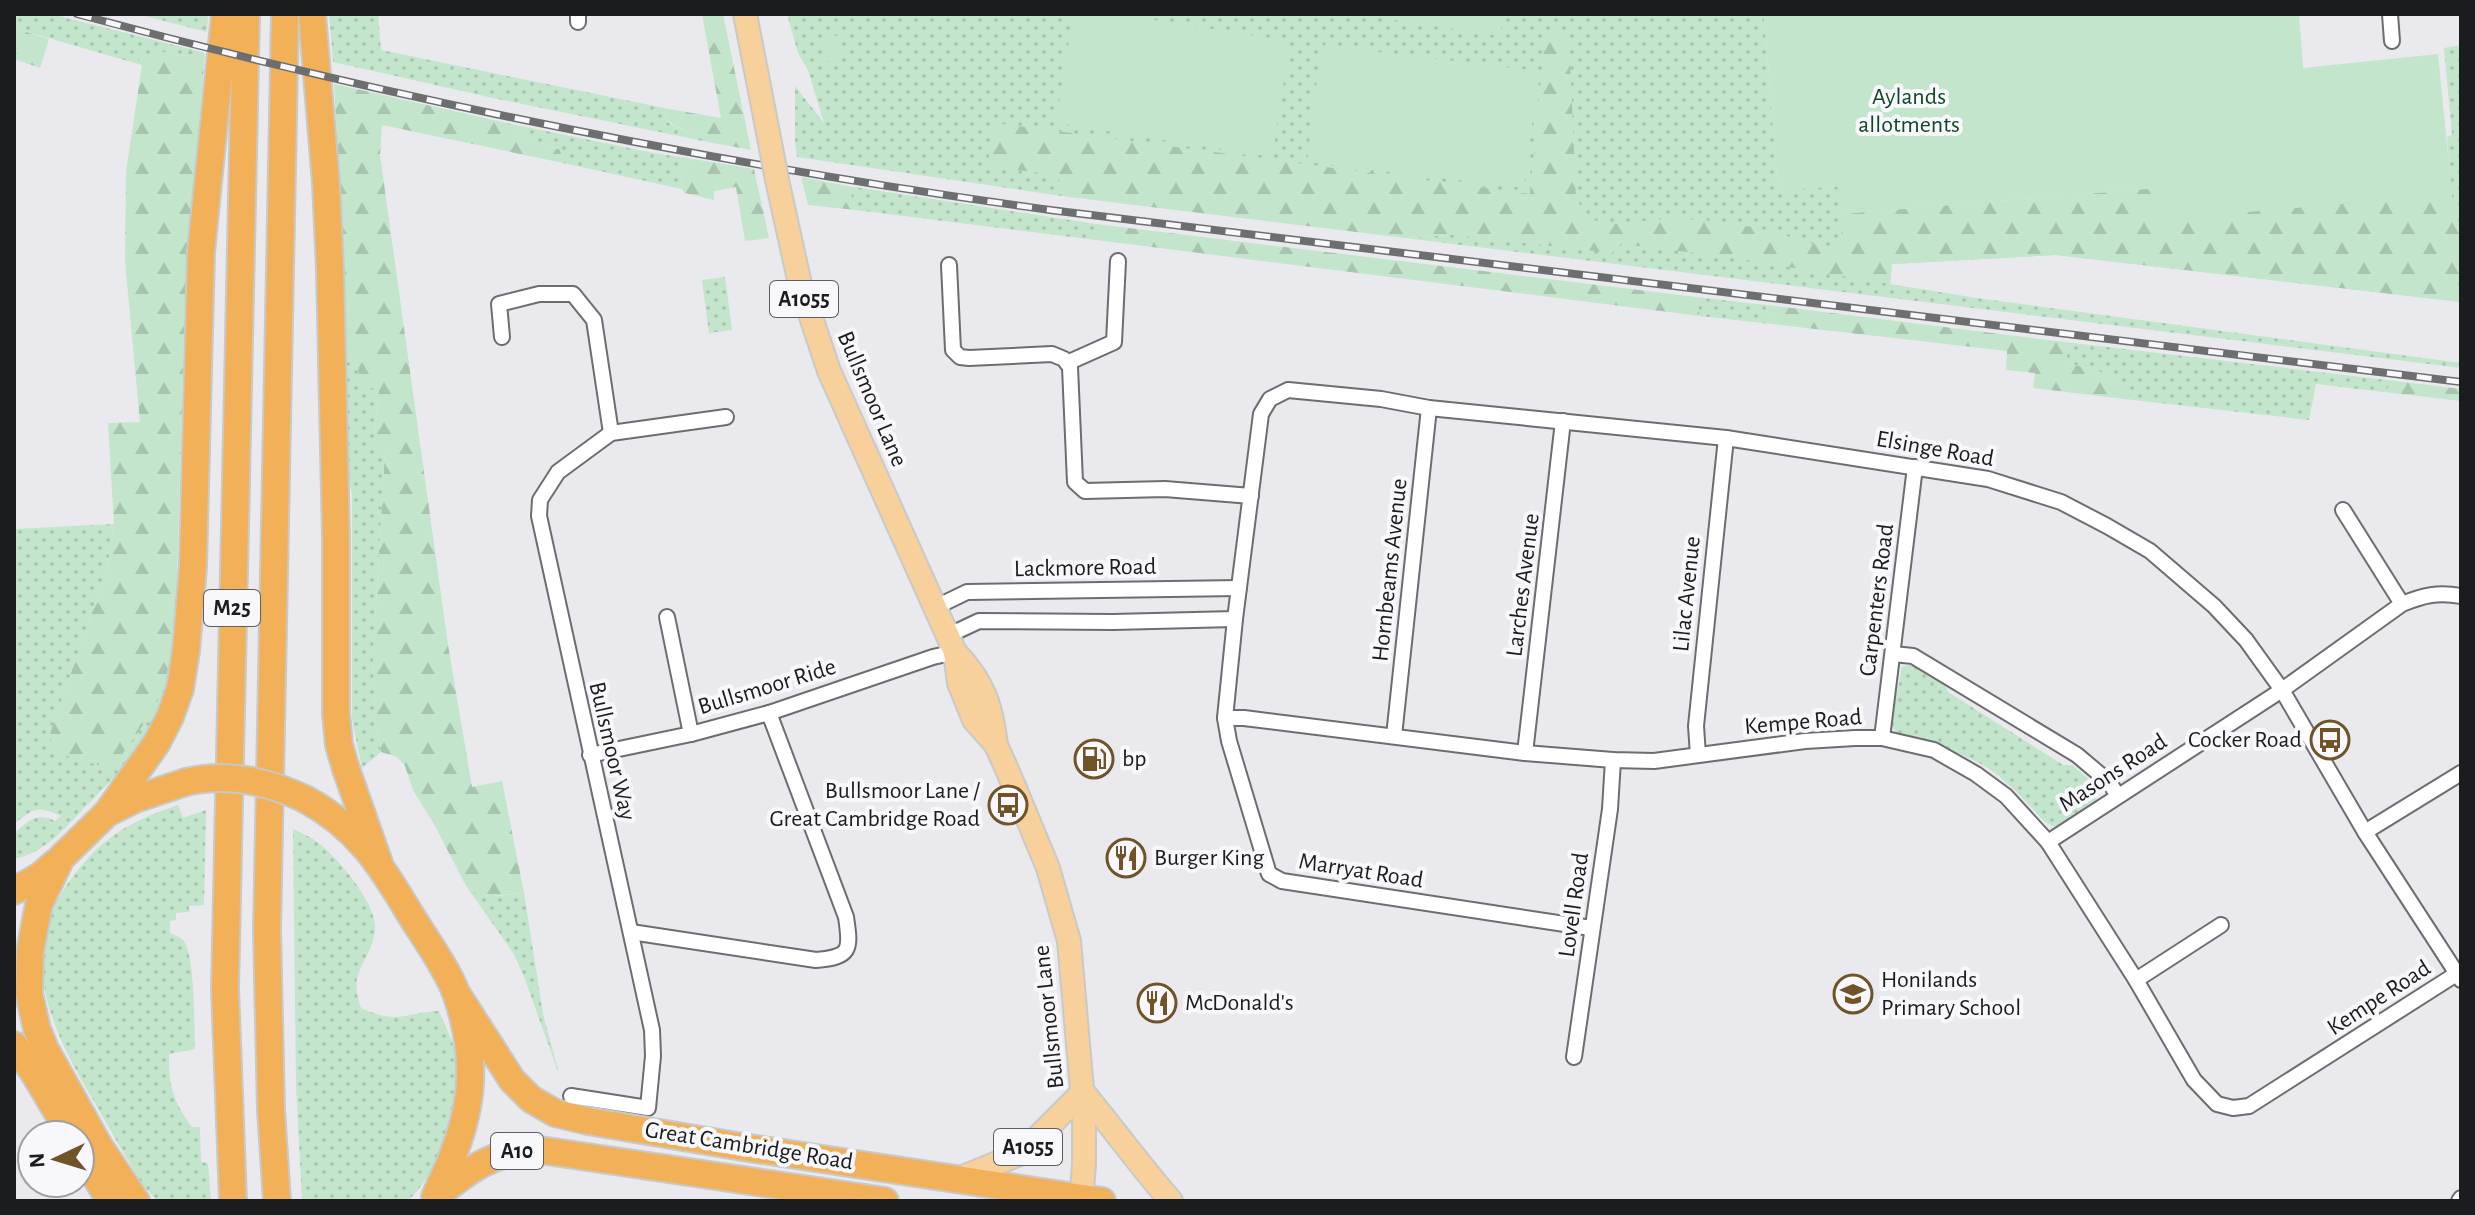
<svg xmlns="http://www.w3.org/2000/svg" width="2475" height="1215" font-family="'Alegreya Sans',sans-serif">
<style>
.grass{fill:url(#grass-dots)}
.forest{fill:url(#forest-firs)}
.garden{fill:#c2e5cb}
.lines{fill:none;stroke-linecap:round;stroke-linejoin:round}
.street-casing{stroke:#6d6d71;stroke-width:18}
.primary-casing{stroke:#c8c9c9;stroke-width:26}
.highway-casing{stroke:#c8c9c9;stroke-width:30}
.street{stroke:#fff;stroke-width:14}
.primary{stroke:#f7d09b;stroke-width:22}
.highway{stroke:#f2b159;stroke-width:26}
.rail-casing{stroke:#6d6e70;stroke-width:8}
.rail{stroke:#f7f7fc;stroke-width:5;stroke-dasharray:15;stroke-linecap:butt}
.primary-bridge-casing{stroke:#c8c9c9;stroke-width:26;stroke-linecap:butt}
.highway-bridge-casing{stroke:#c8c9c9;stroke-width:30;stroke-linecap:butt}
.primary-bridge{stroke:#f7d09b;stroke-width:22}
.highway-bridge{stroke:#f2b159;stroke-width:26}
.labels{text-anchor:middle;dominant-baseline:central;stroke-width:8;stroke-linejoin:round;paint-order:stroke}
.shield{fill:#f7f7fc;stroke:#5d5e60;stroke-width:2}
.shield-label{font-size:22px;font-weight:bold;fill:#1b1c1d}
.park-label{font-size:24px;fill:#0f4826;stroke:#f7f7fc}
.street-label{font-size:24px;fill:#1b1c1d;stroke:#f7f7fc}
.poi-label{font-size:24px;fill:#1b1c1d;stroke:#f7f7fc;text-anchor:start}
</style>
<defs>
<pattern id="grass-dots" width="8" height="8" patternUnits="userSpaceOnUse" patternTransform="scale(2)"><rect width="8" height="8" fill="#c2e5cb"/><path d="M2 2h.1M6 6h.1" fill="none" stroke="#a6c4ae" stroke-width="1.8" stroke-linecap="round"/></pattern>
<pattern id="forest-firs" width="22" height="20" patternUnits="userSpaceOnUse" patternTransform="scale(2)"><rect width="22" height="20" fill="#c2e5cb"/><path d="M5 1l3.5 6h-7zM16 11l3.5 6h-7z" fill="#a6c4ae"/></pattern>
</defs>
<rect width="100%" height="100%" fill="#eaeaee"/>
<g class="grass">
<polygon points="14,14 51,14 190,49 188,56 161,52 140,57 138,64 14,28"/>
<polygon points="137,14 208,14 207,32"/>
<polygon points="329,14 378,14 381,50 664,108 668,122 689,133 705,135 708,142 493,98 333,62"/>
<polygon points="787,14 1764,14 1778,190 1840,186 1842,214 2158,188 2451,195 2447,137 2452,135 2444,48 2461,45 2461,302 2056,255 1892,264 1890,284 1977,298 2461,363 2461,368 1405,238 1452,235 1057,175 1069,197 797,157 795,141 795,86 824,123 808,70 798,53"/>
<polygon points="507,123 654,153 706,161 679,164 682,189 563,163 560,150 522,135"/>
<polygon points="848,186 1096,224 1096,240 856,210"/>
<polygon points="725,277 732,330 709,333 702,280"/>
<polygon points="1696,297 1767,305 1771,324 1700,316"/>
<polygon points="2065,342 2395,381 2384,392 2316,384 2309,420 2133,400 2130,389 2095,369 2068,364"/>
<polygon points="343,360 358,366 379,388 374,441 385,451 373,656 375,724 381,752 362,768 352,719 352,495 344,453"/>
<path d="M114,524L107,569L50,734L176,619C172,660 167,706 143,742C126,767 104,788 82,810C64,830 42,854 14,859V834C28,821 36,812 55,821L61,816C37,805 34,808 14,824V529Z"/>
<path d="M1912,664L1943,680L1948,692L2063,765H2072L2091,781L2097,801L2068,821L2054,827L2044,821C2027,803 2008,781 1988,768C1961,752 1929,741 1898,735L1891,725L1902,667Z"/>
<path d="M178,805L183,818L206,810L204,905L189,906V912L176,913V920L170,921V933C176,936 182,937 185,943C195,960 194,1027 195,1049L169,1054C169,1087 172,1099 192,1127H200L201,1162L208,1163L211,1201H157L142,1184C125,1156 109,1128 93,1100C49,1026 14,951 74,875C105,835 131,821 178,805Z"/>
<path d="M293,829C301,833 309,836 316,841C336,855 379,906 375,931C370,964 347,970 361,1008C398,1025 402,1013 439,1011C444,1024 452,1038 455,1051C466,1103 445,1164 408,1201H302L296,1086Z"/>
<path d="M466,886C485,901 501,895 524,893L543,1014L560,1077L526,982L514,954Z"/>
</g>
<g class="forest">
<polygon points="702,14 723,14 751,150 708,142 705,135 689,133 668,121 664,108 721,118"/>
<polygon points="14,28 49,39 40,68 14,59"/>
<polygon points="1556,31 1569,36 1576,200 1593,220 1612,224 1673,218 1727,222 1766,230 1820,246 1842,248 1841,214 2158,188 2159,219 2452,195 2461,241 2461,277 2457,278 2457,286 2461,286 2461,302 2056,255 1892,264 1890,284 1729,257 1621,244 1612,253 1452,235 1405,238 1069,197 1056,175 987,166 996,123 1530,194 1545,35"/>
<path d="M190,49L205,53L185,294L176,619C173,643 170,670 160,693C148,721 130,744 112,768L73,759L52,747L50,734L107,569L114,524L108,423L140,422L125,261L126,172L142,65L138,64L140,57L150,53L161,52L187,56Z"/>
<polygon points="334,84 507,123 522,135 560,150 563,163 382,125 380,155 448,645 472,787 502,781 524,893 492,896 477,894 466,886 435,826 413,790 405,766 397,757 381,752 375,724 373,656 385,452 374,442 379,388 360,389 358,366 343,360 343,250"/>
<polygon points="706,161 754,169 769,238 745,241 736,187 714,191 714,200 685,193 682,189 679,164"/>
<polygon points="801,177 848,186 856,210 808,205"/>
<polygon points="1096,224 1696,297 1700,316 1096,240"/>
<polygon points="1767,305 2065,342 2068,364 2095,369 2131,389 2133,400 2033,388 2035,373 2006,370 2007,351 1771,324"/>
<polygon points="2395,381 2461,389 2461,401 2384,392"/>
</g>
<g class="garden">
<polygon points="1073,14 1116,14 1290,41 1272,157 1056,123"/>
<polygon points="1355,14 1504,14 1500,36"/>
<polygon points="1764,14 2299,14 2303,68 2438,54 2452,195 2159,219 2157,188 1841,214 1839,186 1778,191"/>
<polygon points="838,35 846,56 826,62 820,42"/>
<polygon points="1321,45 1539,71 1524,188 1307,162"/>
</g>
<g class="lines">
<g class="street-casing">
<g id="street">
<polyline points="578,14 578,22"/>
<polyline points="2390,14 2392,41"/>
<polyline points="949,265 953,350 960,357 969,358 1052,354 1064,359 1070,367 1075,482 1085,491 1165,489 1251,496"/>
<polyline points="502,337 499,304 539,294 573,294 594,320 611,433"/>
<polyline points="1067,363 1114,342 1118,261"/>
<polyline points="2343,510 2402,604"/>
<polyline points="934,608 967,592 1239,588"/>
<polyline points="667,617 691,734"/>
<polyline points="947,636 979,621 1113,622 1235,619"/>
<polyline points="1893,654 1913,656 2077,755 2109,782 2118,796"/>
<polyline points="1225,718 1244,718 1525,753 1613,760 1654,761 1805,741 1855,738 1882,738 1934,750 1976,774 2006,796 2048,842 2136,980 2194,1080 2217,1104 2233,1108 2249,1106 2461,971"/>
<polyline points="1394,736 1429,408"/>
<polyline points="1882,738 1915,467"/>
<polyline points="1525,753 1563,421"/>
<polyline points="590,755 691,734 769,713 933,657 955,652"/>
<polyline points="1698,755 1696,726 1726,438"/>
<polyline points="2365,832 2461,773"/>
<path d="M2048,842L2282,690L2402,604C2424,595 2438,592 2461,596"/>
<polyline points="1591,928 1282,881 1269,874 1229,741 1225,718 1235,619 1261,414 1270,399 1288,390 1381,399 1429,408 1726,438 1988,479 2061,502 2107,526 2150,551 2214,606 2246,640 2282,690 2365,832 2461,980"/>
<path d="M631,932L816,960C851,957 851,950 846,917L769,713"/>
<polyline points="2136,980 2221,925"/>
<polyline points="1574,1057 1610,809 1613,760"/>
<polyline points="571,1096 648,1108 653,1056 652,1030 539,516 540,500 558,472 611,433 726,417"/>
<polyline points="2459,1201 2461,1198"/>
</g>
</g>
<g class="primary-casing">
<g id="primary">
<polyline points="745,14 771,148"/>
<polyline points="777,180 800,284 829,371 955,652 959,683 974,720 996,745 1009,774 1048,868 1069,941 1084,1112 1084,1164 1081,1201"/>
<path d="M955,652C984,683 991,704 996,745"/>
<path d="M1083,1092C1113,1128 1140,1166 1171,1201"/>
<polyline points="958,1179 1017,1155 1027,1148 1083,1092"/>
</g>
</g>
<g class="highway-casing">
<g id="highway">
<polyline points="312,14 326,183 330,269 336,538 336,713 339,745 346,769 379,863"/>
<path d="M305,799C357,827 381,865 410,914C423,935 448,970 456,993C482,1068 471,1122 437,1192"/>
<polyline points="107,813 156,744 170,717 180,689 186,651 193,566 201,252 225,14"/>
<polyline points="14,891 40,876 55,863"/>
<polyline points="455,991 512,1080 531,1099 555,1113 588,1121 749,1148 1102,1201"/>
<polyline points="14,1045 34,1073 71,1135"/>
<polyline points="80,1150 110,1201"/>
<path d="M435,1197C469,1170 493,1150 540,1150L885,1201"/>
<polyline points="136,1201 99,1146 45,1049 37,1029 29,994 30,951 39,904 61,858 107,813 135,799 186,782"/>
<polyline points="233,1201 225,989 246,14"/>
<polyline points="277,1201 271,1110 267,930 285,14"/>
</g>
</g>
<use href="#street" class="street"/>
<use href="#primary" class="primary"/>
<use href="#highway" class="highway"/>
<g class="rail-casing">
<path id="rail" d="M77,14C397,100 722,165 1050,210L2461,382"/>
</g>
<use href="#rail" class="rail"/>
<g class="primary-bridge-casing">
<polyline id="primary-bridge" points="771,148 777,180"/>
</g>
<g class="highway-bridge-casing">
<path id="highway-bridge" d="M186,782C228,772 267,781 305,799"/>
</g>
<use href="#primary-bridge" class="primary-bridge"/>
<use href="#highway-bridge" class="highway-bridge"/>
</g>
<defs>
<g id="bus-ring" transform="scale(2)"><circle r="9.5" fill="#f7f7fc" stroke="#705327" stroke-width="1.5"/><path d="M-5-6H5V4H4V6H2V4H-2V6H-4V4H-5ZM-3.5-4V0h7V-4ZM-3.5 1.2v1.5H-2V1.2ZM2 1.2v1.5H3.5V1.2Z" fill="#705327"/></g>
<g id="fuel-ring" transform="scale(2)"><circle r="9.5" fill="#f7f7fc" stroke="#705327" stroke-width="1.5"/><path d="M-5.5-6h7V0h2V4h1.3V-2.5L3-4.5l.8-.8L6-3V5H2.5V1h-1V6h-7ZM-4.2-4.7v3.2H.2V-4.7Z" fill="#705327"/></g>
<g id="restaurant-ring" transform="scale(2)"><circle r="9.5" fill="#f7f7fc" stroke="#705327" stroke-width="1.5"/><path d="M-5-6h1v4h1v-4h1v4h1v-4h1v5L-1.5 .5V6h-2V.5L-5-1ZM5-6V6H3V1.5H1.5Q1.5-4 5-6Z" fill="#705327"/></g>
<g id="school-ring" transform="scale(2)"><circle r="9.5" fill="#f7f7fc" stroke="#705327" stroke-width="1.5"/><path d="M0-5L7-2L0 1L-7-2ZM-4 1L0 2.5L4 1V4Q0 6-4 4Z" fill="#705327"/></g>
</defs>
<g fill-rule="evenodd">
<use href="#bus-ring" x="2330" y="740"/>
<use href="#fuel-ring" x="1094" y="759"/>
<use href="#bus-ring" x="1008" y="805"/>
<use href="#restaurant-ring" x="1126" y="858"/>
<use href="#school-ring" x="1853" y="994"/>
<use href="#restaurant-ring" x="1157" y="1003"/>
</g>
<g class="labels">
<g class="shield">
<rect x="770" y="281" width="68" height="36" rx="6"/>
<rect x="204" y="590" width="56" height="36" rx="6"/>
<rect x="994" y="1129" width="68" height="36" rx="6"/>
<rect x="491" y="1133" width="52" height="36" rx="6"/>
</g>
<g class="shield-label">
<text x="804" y="299">A1055</text>
<text x="232" y="608">M25</text>
<text x="1028" y="1147">A1055</text>
<text x="517" y="1151">A10</text>
</g>
<g class="park-label">
<text x="1909" y="97">Aylands<tspan x="1909" dy="28">allotments</tspan></text>
</g>
<g class="street-label">
<text transform="translate(872 399) rotate(67)">Bullsmoor Lane</text>
<text transform="translate(1935 449) rotate(10)">Elsinge Road</text>
<text transform="translate(1085 568) rotate(-1)">Lackmore Road</text>
<text transform="translate(1390 570) rotate(-84)">Hornbeams Avenue</text>
<text transform="translate(1523 585) rotate(-83)">Larches Avenue</text>
<text transform="translate(1687 594) rotate(-84)">Lilac Avenue</text>
<text transform="translate(1877 600) rotate(-83)">Carpenters Road</text>
<text transform="translate(767 687) rotate(-17)">Bullsmoor Ride</text>
<text transform="translate(1803 722) rotate(-5)">Kempe Road</text>
<text transform="translate(612 751) rotate(77)">Bullsmoor Way</text>
<text transform="translate(2113 773) rotate(-33)">Masons Road</text>
<text transform="translate(1361 871) rotate(9)">Marryat Road</text>
<text transform="translate(1574 905) rotate(-82)">Lovell Road</text>
<text transform="translate(2379 998) rotate(-33)">Kempe Road</text>
<text transform="translate(1049 1017) rotate(-96)">Bullsmoor Lane</text>
<text transform="translate(749 1146) rotate(9)">Great Cambridge Road</text>
</g>
<g class="poi-label">
<text x="2302" y="740" text-anchor="end">Cocker Road</text>
<text x="1122" y="759">bp</text>
<text x="980" y="791" text-anchor="end">Bullsmoor Lane /<tspan x="980" dy="28">Great Cambridge Road</tspan></text>
<text x="1154" y="858">Burger King</text>
<text x="1881" y="980">Honilands<tspan x="1881" dy="28">Primary School</tspan></text>
<text x="1185" y="1003">McDonald's</text>
</g>
</g>
<rect width="2475" height="1215" fill="none" stroke="#1b1c1d" stroke-width="32"/>
<g transform="translate(56 1159) rotate(266)"><circle r="38" fill="#f7f7fc" stroke="#9f9fa3" stroke-width="2"/>
<path d="M0-6L14 30L0 20L-14 30Z" fill="#705327"/>
<text y="-12" font-size="22" font-weight="bold" text-anchor="middle" fill="#1b1c1d">N</text>
</g>
</svg>
